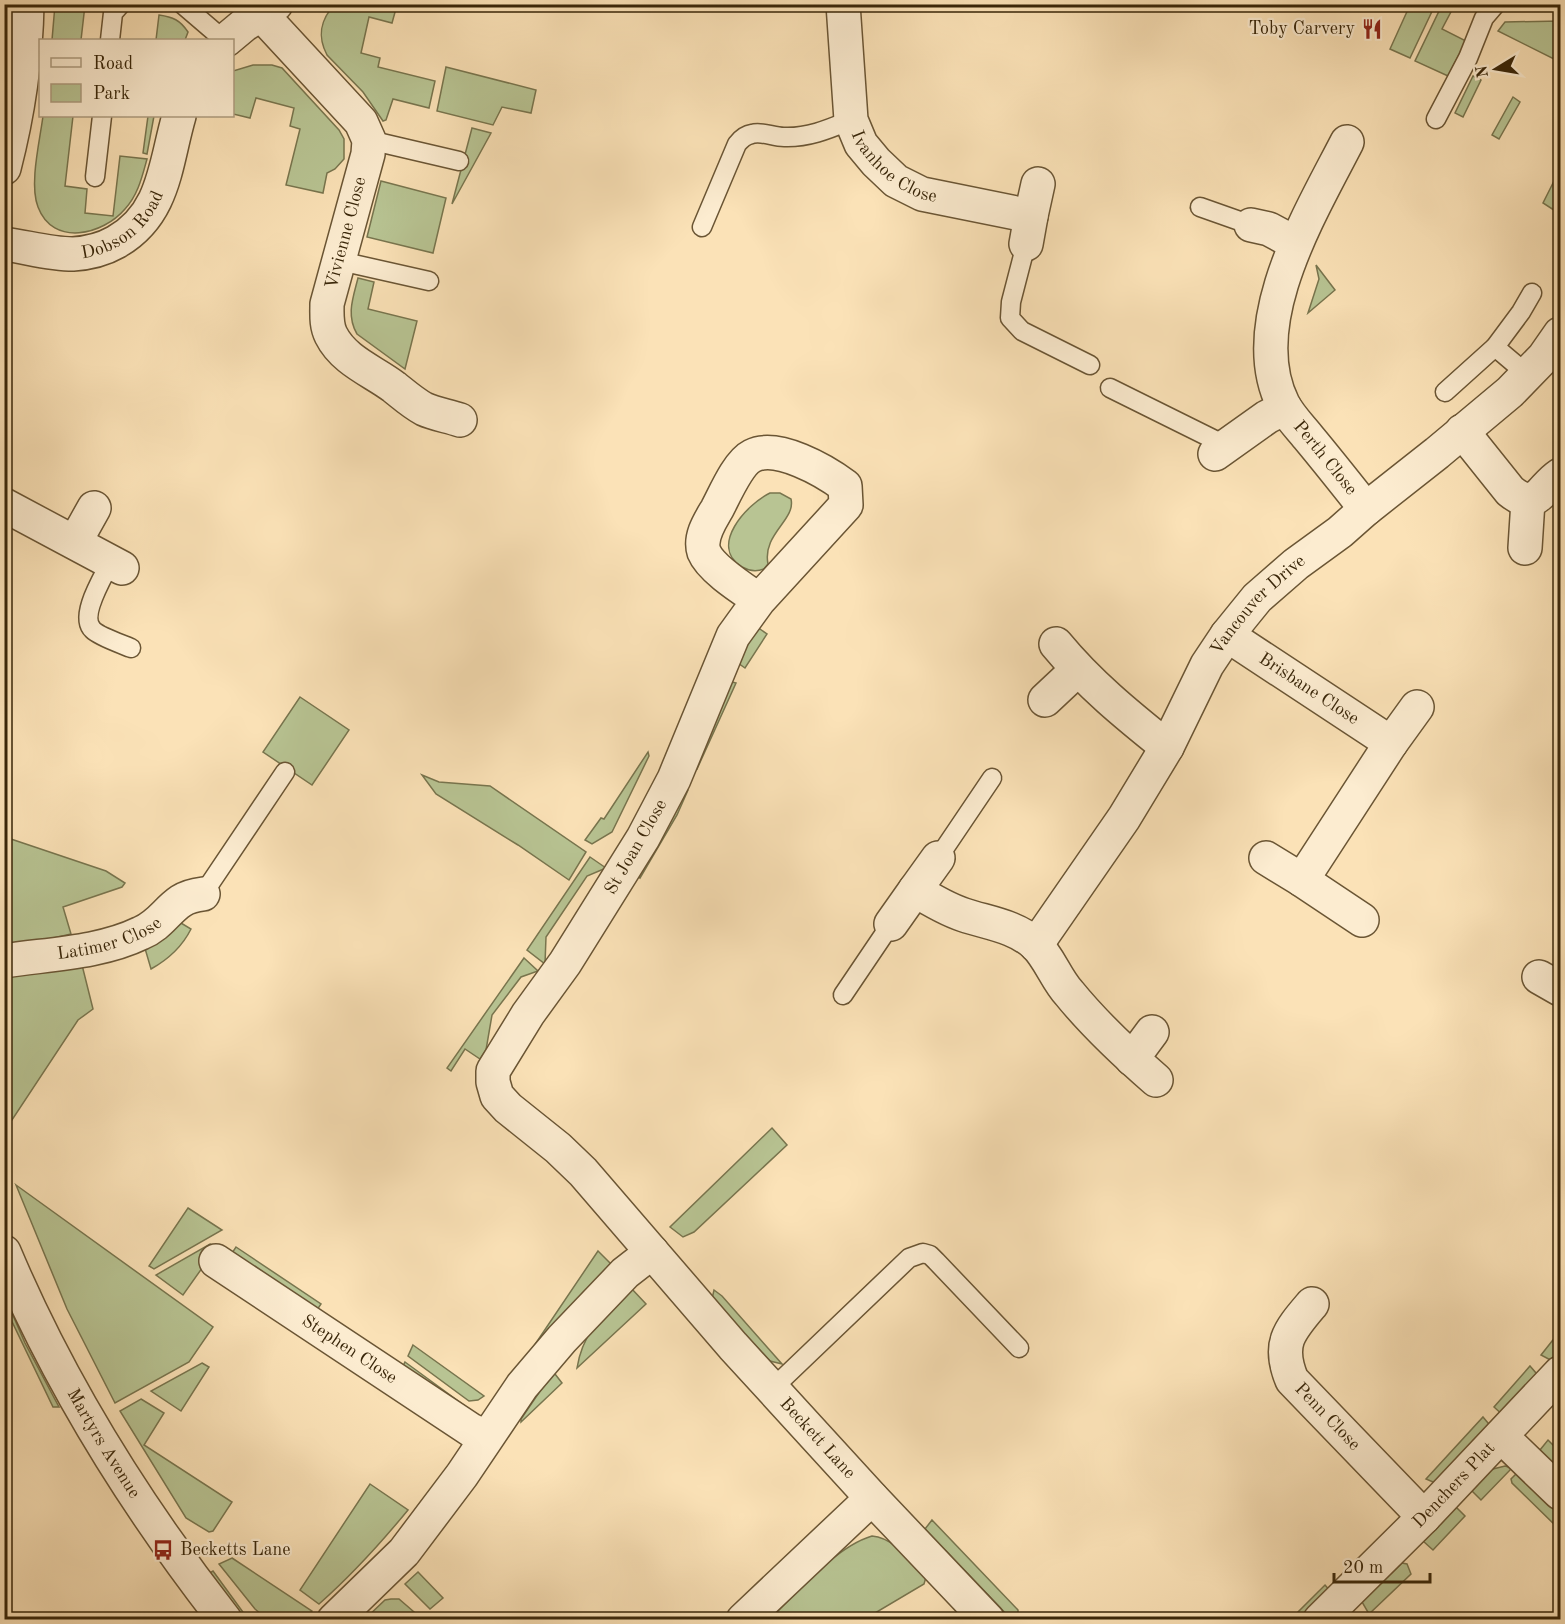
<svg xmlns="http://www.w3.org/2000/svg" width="1565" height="1624" font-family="'Old Standard TT',serif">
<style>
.green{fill:#b8c493;stroke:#78754e;stroke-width:1.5}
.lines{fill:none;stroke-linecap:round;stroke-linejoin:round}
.lane-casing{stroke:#6a5534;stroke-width:21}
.street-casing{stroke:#6a5534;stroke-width:36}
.lane{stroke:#fcecd0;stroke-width:18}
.street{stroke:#fcecd0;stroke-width:33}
.labels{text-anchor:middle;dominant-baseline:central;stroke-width:4.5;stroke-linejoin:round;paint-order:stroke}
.poi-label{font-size:18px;fill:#392609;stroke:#fcecd0;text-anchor:end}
.street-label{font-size:18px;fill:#392609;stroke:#fcecd0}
</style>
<rect width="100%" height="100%" fill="#fbe2b7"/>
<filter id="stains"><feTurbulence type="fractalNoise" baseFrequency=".00333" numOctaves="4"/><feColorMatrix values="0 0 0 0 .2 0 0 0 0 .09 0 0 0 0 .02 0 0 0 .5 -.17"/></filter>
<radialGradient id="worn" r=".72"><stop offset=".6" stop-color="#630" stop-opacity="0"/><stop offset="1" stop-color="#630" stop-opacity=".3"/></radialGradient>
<g class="green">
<path d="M335,4L397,5L392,23L369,17L361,53L380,58L378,67L435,81L429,108L393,99L386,120L383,121L363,92L327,55C317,36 320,20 335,4Z"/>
<polygon points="55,5 85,5 81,40 52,40"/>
<polygon points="1410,5 1435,5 1410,58 1390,49"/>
<polygon points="1442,5 1453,8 1442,29 1466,41 1448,76 1415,61"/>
<path d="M159,15C173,17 180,20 188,32L185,40H156Z"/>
<polygon points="1560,21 1560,62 1498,31 1505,22"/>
<polygon points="253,65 272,65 282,68 339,130 344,139 344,159 335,169 327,173 323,193 286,185 300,129 290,126 294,108 256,98 250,118 233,114 233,71"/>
<polygon points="446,67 536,90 531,113 502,107 493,125 437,111"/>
<polygon points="1473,76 1481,80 1463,117 1455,113"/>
<polygon points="1513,97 1520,102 1499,139 1492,135"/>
<path d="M43,116H73L65,186L87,189L85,213L113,216L120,156L147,159C142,177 138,195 125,209C103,235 53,247 38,207C29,184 40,140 43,116Z"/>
<polygon points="148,116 154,116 147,154 143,153"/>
<polygon points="472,128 491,133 452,204"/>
<polygon points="1560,169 1560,214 1543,203"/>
<polygon points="381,181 446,198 433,253 367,237"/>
<polygon points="1316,265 1335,290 1308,313 1319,279"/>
<path d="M358,278L374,282L368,309L417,321L405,369L357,334C346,315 353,298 358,278Z"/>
<path d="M770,493H780L791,499C796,520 762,534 768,564L764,569C756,572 749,571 742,567C708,546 747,504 770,493Z"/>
<polygon points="757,627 767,634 745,668 738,663"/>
<polygon points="728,681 736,683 697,769 692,765"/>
<polygon points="300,697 349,730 312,785 263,752"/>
<polygon points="648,752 649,756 612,832 592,844 585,840 601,818 604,819"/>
<polygon points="422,775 439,782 490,786 586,852 569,880 518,845 436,794"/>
<polygon points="683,787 688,790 677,815 640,878 634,873"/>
<polygon points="5,837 106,871 125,883 122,887 63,907 71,934 5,949"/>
<polygon points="590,857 606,868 587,876 546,937 545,964 527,950"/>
<path d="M176,920L191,929C182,947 169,959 151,969L144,945Z"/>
<polygon points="524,958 538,971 521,977 492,1015 486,1050 480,1059 465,1049 451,1071 447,1068"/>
<polygon points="81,961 93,1009 78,1020 8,1126 5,1128 5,976"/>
<polygon points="772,1128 787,1145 694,1232 683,1237 670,1227"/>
<polygon points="16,1185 213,1327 189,1362 115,1403 67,1309"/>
<polygon points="188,1208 222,1230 154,1269 149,1266"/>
<polygon points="210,1244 217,1247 183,1295 156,1275"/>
<polygon points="236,1247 321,1304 315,1313 230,1256"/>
<polygon points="598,1251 616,1269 513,1377"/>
<path d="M631,1288L646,1304L577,1368C583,1330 605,1314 631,1288Z"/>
<polygon points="714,1290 722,1296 782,1364 770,1361 712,1299"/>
<polygon points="5,1297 25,1343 59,1407 53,1407 5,1307"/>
<polygon points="1560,1331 1560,1357 1556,1363 1541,1355"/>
<polygon points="413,1345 484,1396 478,1400 469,1401 408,1356"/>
<polygon points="405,1362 465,1406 463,1411 403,1366"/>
<polygon points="202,1363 209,1367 181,1411 151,1391"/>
<polygon points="1530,1366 1536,1373 1539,1380 1505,1417 1494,1407"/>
<polygon points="555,1374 562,1383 521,1422 521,1419 551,1375"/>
<polygon points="141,1399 164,1413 144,1445 232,1502 213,1531 209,1532 186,1518 120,1411"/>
<polygon points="1483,1417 1493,1429 1439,1482 1433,1482 1426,1479"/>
<polygon points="1548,1440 1560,1452 1560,1474 1542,1456 1540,1450"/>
<polygon points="1505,1466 1512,1468 1481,1500 1471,1490 1489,1470"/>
<polygon points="1519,1471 1560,1508 1560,1530 1512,1483 1511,1479"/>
<path d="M370,1484L408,1510C380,1544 352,1575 319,1604L300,1590Z"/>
<polygon points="1456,1507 1465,1516 1433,1550 1423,1541"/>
<polygon points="932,1520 1018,1610 1018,1614 1010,1618 925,1529"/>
<path d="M872,1536C895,1538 910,1561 926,1577L924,1584L865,1619L769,1620C798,1592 835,1547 872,1536Z"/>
<polygon points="232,1558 312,1611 303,1619 267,1619 255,1609 219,1564"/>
<polygon points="1402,1563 1407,1564 1411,1574 1369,1614 1362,1602"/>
<polygon points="213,1571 248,1619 243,1619 208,1574"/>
<polygon points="418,1572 443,1598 430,1609 405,1584"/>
<polygon points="1325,1585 1332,1593 1311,1619 1290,1620"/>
<polygon points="391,1599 399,1599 421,1618 419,1620 365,1619 385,1600"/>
</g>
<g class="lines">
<g class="lane-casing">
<g id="lane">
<polyline points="182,4 224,40"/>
<polyline points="110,40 113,13 121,4"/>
<polyline points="1436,119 1468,58 1484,18 1496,4"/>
<polyline points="369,140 459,161"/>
<polyline points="95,177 102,116"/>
<polyline points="1200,207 1251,225"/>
<path d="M702,227L737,144C741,139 745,135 752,134C762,131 773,137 784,137C808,138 829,129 851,120"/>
<polyline points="1026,244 1011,302 1010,318 1022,331 1090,365"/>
<polyline points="340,261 429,281"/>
<polyline points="1495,347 1528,375"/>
<polyline points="1110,388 1227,446"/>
<polyline points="1445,392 1495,347 1521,312 1532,293"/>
<path d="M111,561C104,576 78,616 93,630C100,637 122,644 131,648"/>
<polyline points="938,858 992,778"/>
<polyline points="203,894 285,772"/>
<polyline points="843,995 891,924"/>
<polyline points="772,1389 909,1258 923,1253 930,1255 936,1261 1019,1348"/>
</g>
</g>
<g class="street-casing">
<g id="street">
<path id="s1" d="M843,4L851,120L861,144L876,162L896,181L922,194L1031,216L1038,184"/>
<path d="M261,14L361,122L369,140L368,154L327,304C327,315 326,325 331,335C344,361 373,371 394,387C404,395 413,403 424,409C435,414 448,416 460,420"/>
<polyline points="226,40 244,25 276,4"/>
<path id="s2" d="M1347,142C1310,214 1243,324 1283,404C1289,416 1300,427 1308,437C1328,461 1347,485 1366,509"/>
<path d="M4,168C18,114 26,61 27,4"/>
<polyline points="1251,225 1269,229 1295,243"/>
<path id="s3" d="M4,244C27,247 49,254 73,254C89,253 102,250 116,242C165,214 165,164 179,116"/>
<polyline points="1026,244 1031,216"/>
<path d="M1462,431L1510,491C1537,513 1540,488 1560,475"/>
<polyline points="1215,454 1267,417 1285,408"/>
<polyline points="4,505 122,568"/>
<polyline points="75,542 94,508"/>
<polyline points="1525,548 1528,501"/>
<path id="s4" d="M759,600C743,589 711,569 704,552C699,537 710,521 717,509C725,494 738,463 752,456C777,443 825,471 845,486L846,505L759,600L733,636L674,779L643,838L565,963L528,1014L493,1071V1082L497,1096L508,1108L558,1148L583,1172L733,1346L872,1498L988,1620"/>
<path id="s5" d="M1227,635L1391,743L1302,880L1266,858"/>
<path d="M1056,644C1089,684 1127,715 1167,747"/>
<polyline points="1045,700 1077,670"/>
<polyline points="1391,743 1417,707"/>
<polyline points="1302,880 1362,920"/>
<polyline points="915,890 938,858"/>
<path d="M891,924L915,890C931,900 946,909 964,915C988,923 1015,926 1035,944C1049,957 1056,979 1069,993C1095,1025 1125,1053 1156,1080"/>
<path id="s6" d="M1036,945L1124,818L1167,747L1207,665L1227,635L1257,598L1296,564L1340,532L1366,509L1437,453L1510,392L1544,357L1560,334"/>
<path id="s7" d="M4,961C49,954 100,953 141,933C160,925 166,911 181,901C187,897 195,895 203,894"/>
<polyline points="1539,977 1560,989"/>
<polyline points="1132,1059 1152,1032"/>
<path id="s8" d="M4,1252C60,1385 136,1506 225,1620"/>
<path id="s9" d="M216,1261L471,1430L486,1437"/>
<path id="s10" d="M1312,1304C1289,1331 1277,1344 1292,1380L1424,1517"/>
<polyline points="1501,1436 1560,1493"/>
<polyline points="334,1620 404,1552 462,1475 522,1386 562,1339 625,1273 652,1252"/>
<polyline points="743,1620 872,1498"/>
<path id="s11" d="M1320,1620L1424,1517L1560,1373"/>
</g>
</g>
<use href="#lane" class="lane"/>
<use href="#street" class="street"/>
</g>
<defs>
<g id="restaurant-bare" transform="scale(1.62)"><path d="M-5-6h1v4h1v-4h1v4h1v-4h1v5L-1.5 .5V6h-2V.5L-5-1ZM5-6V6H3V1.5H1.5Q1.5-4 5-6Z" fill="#8f2418" stroke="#fcecd0" stroke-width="2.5" paint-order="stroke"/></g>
<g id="bus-bare" transform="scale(1.62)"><path d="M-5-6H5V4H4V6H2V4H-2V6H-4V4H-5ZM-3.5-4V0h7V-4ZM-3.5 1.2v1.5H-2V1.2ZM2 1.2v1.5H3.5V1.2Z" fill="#8f2418" stroke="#fcecd0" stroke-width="2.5" paint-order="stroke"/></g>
</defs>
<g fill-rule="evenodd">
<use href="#restaurant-bare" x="1372" y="29"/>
<use href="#bus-bare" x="163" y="1550"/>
</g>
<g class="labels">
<g class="poi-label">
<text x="1355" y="29">Toby Carvery</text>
<text x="180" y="1550" text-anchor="start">Becketts Lane</text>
</g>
<g class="street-label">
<text stroke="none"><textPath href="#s1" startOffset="183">Ivanhoe Close</textPath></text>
<text stroke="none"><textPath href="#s3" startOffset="130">Dobson Road</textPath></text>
<text transform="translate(346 233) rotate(-75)">Vivienne Close</text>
<text stroke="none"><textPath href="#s2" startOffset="348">Perth Close</textPath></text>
<text stroke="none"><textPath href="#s6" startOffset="408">Vancouver Drive</textPath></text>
<text stroke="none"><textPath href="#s5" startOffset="98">Brisbane Close</textPath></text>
<text transform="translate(636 847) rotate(-60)">St Joan Close</text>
<text stroke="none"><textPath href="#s7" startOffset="108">Latimer Close</textPath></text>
<text stroke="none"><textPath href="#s9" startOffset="160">Stephen Close</textPath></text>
<text stroke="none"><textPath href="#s10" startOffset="136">Penn Close</textPath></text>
<text stroke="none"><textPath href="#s4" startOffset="1472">Beckett Lane</textPath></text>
<text stroke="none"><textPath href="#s8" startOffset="216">Martyrs Avenue</textPath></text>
<text stroke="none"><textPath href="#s11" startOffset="190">Denchers Plat</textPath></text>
</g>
</g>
<rect width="1565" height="1624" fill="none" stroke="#fbe2b7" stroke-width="24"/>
<rect x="6" y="6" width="1553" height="1612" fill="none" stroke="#392609" stroke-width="3"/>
<rect x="12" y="12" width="1541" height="1600" fill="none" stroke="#392609" stroke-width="1.5"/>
<rect x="39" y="39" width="195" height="78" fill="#fcecd0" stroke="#ae9d80" stroke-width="1.5"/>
<rect x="51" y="58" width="30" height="9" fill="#fcecd0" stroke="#ae9d80" stroke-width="1.5"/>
<text x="93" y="69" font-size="18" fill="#392609">Road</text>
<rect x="51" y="84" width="30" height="18" fill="#b8c493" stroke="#ae9d80" stroke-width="1.5"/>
<text x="93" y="99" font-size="18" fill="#392609">Park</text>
<g transform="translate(1496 69) rotate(259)" stroke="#fcecd0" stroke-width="4.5" paint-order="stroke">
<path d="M0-4.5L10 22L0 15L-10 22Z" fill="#392609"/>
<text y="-9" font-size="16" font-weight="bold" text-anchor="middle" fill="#392609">N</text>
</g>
<path d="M1334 1573v9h96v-9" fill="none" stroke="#392609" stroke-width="3"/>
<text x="1343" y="1573" font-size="18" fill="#392609" stroke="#fcecd0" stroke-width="4.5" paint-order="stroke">20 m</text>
<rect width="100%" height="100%" filter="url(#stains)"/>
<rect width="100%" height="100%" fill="url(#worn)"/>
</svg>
